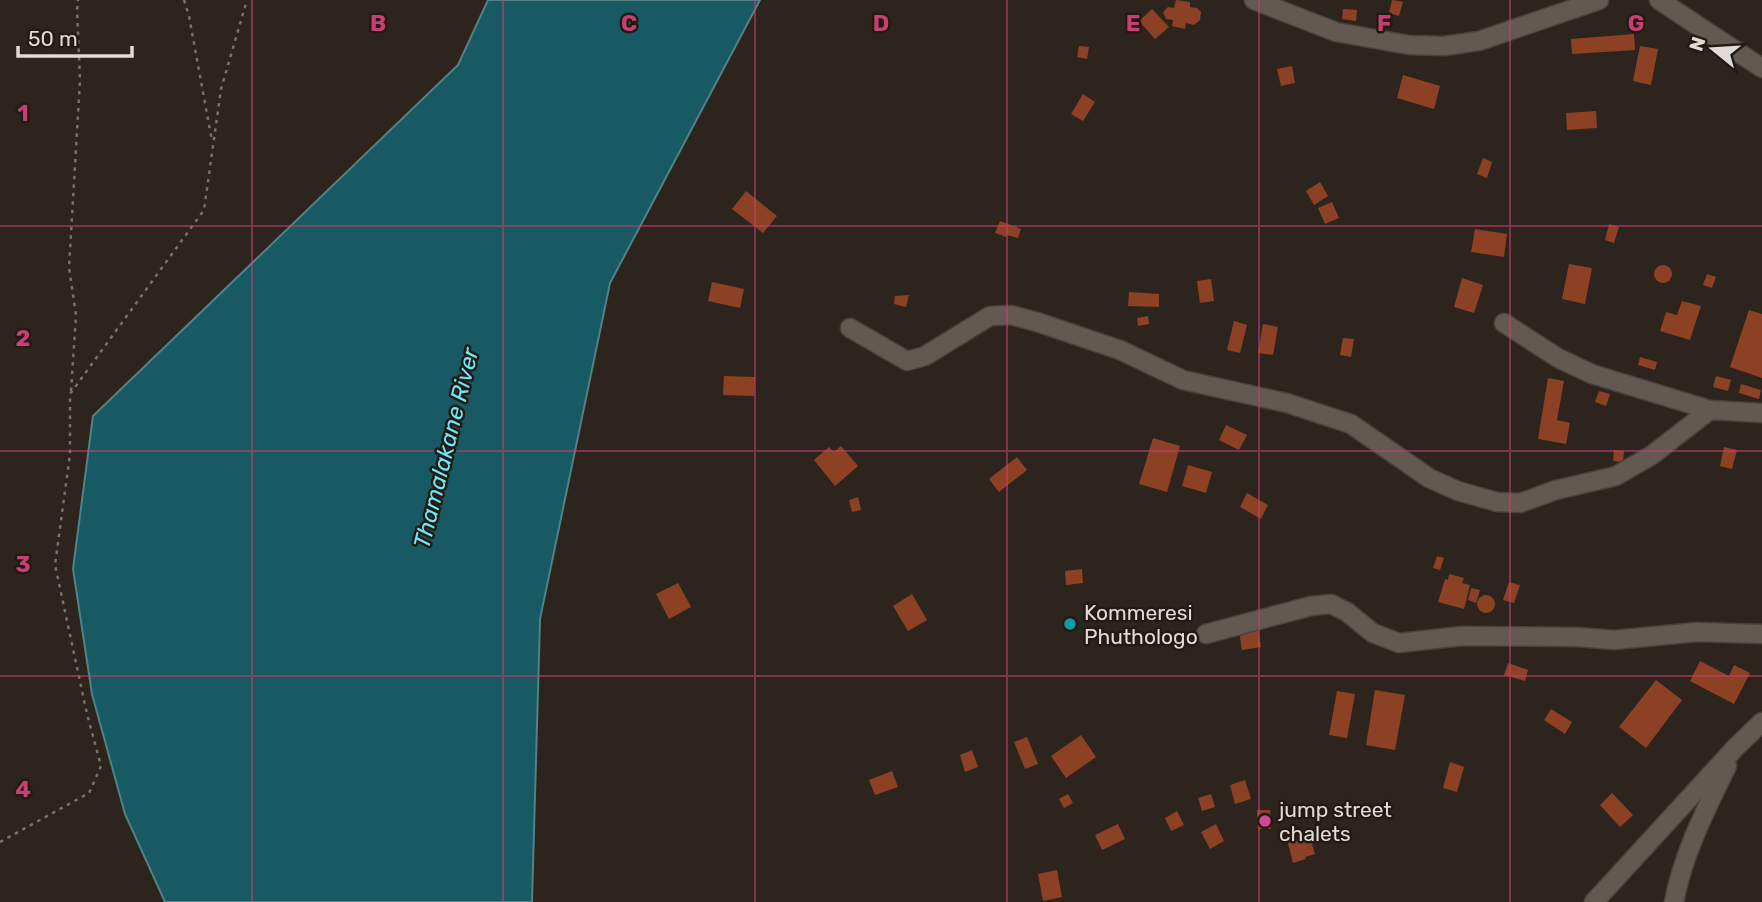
<svg xmlns="http://www.w3.org/2000/svg" width="1762" height="902" font-family="Rubik,sans-serif">
<style>
.water{fill:#175a63;stroke:#538185;stroke-width:2}
.building{fill:#8c4125}
.lines{fill:none;stroke-linecap:round;stroke-linejoin:round}
.minor-casing{stroke:#4a433d;stroke-width:21}
.path{stroke:#78726a;stroke-width:2.5;stroke-dasharray:3.5 5;stroke-linecap:butt}
.minor{stroke:#635950;stroke-width:18}
.grid{fill:none;stroke:#c83f73;stroke-width:2;stroke-opacity:0.55}
.culture-dot{fill:#0f9aa8;stroke:#231b13;stroke-width:2.5}
.hotel-dot{fill:#d1479c;stroke:#231b13;stroke-width:2.5}
.labels{text-anchor:middle;dominant-baseline:central;stroke-width:5;stroke-linejoin:round;paint-order:stroke}
.poi-label{font-size:21px;fill:#e0dbd5;stroke:#231b13;text-anchor:start}
.water-label{font-size:23px;font-style:italic;fill:#6de8fa;stroke:#231b13}
.grid-label{font-size:23px;text-anchor:middle;font-weight:bold;fill:#c83f73;stroke:#231b13;stroke-width:5;stroke-linejoin:round;paint-order:stroke}
</style>
<rect width="100%" height="100%" fill="#2d251d"/>
<polygon class="water" points="488,0 760,0 610,283 540,619 532,902 165,902 125,814 92,694 73,569 93,416 458,65"/>
<g class="building">
<polygon points="1176,0 1190,2 1190,7 1197,8 1201,12 1200,20 1194,25 1186,23 1185,29 1172,26 1173,20 1166,19 1163,12 1168,7 1174,8"/>
<polygon points="1392,0 1403,2 1399,16 1389,13"/>
<polygon points="1152,9 1169,27 1155,39 1139,21"/>
<polygon points="1343,9 1357,10 1356,21 1342,19"/>
<polygon points="1634,34 1635,50 1572,54 1571,39"/>
<polygon points="1079,46 1089,47 1087,59 1077,57"/>
<polygon points="1640,46 1658,49 1651,85 1633,81"/>
<polygon points="1292,66 1295,83 1281,86 1277,69"/>
<polygon points="1403,75 1440,86 1434,109 1397,98"/>
<polygon points="1083,94 1095,102 1083,121 1071,114"/>
<polygon points="1596,111 1597,128 1567,130 1566,113"/>
<polygon points="1483,158 1492,162 1487,178 1477,174"/>
<polygon points="1320,182 1328,196 1314,205 1306,191"/>
<polygon points="746,191 777,216 763,233 732,209"/>
<polygon points="1332,202 1339,218 1325,224 1318,208"/>
<polygon points="1000,221 1021,229 1018,238 1007,235 1006,237 995,233"/>
<polygon points="1609,224 1619,227 1614,243 1605,240"/>
<polygon points="1475,229 1507,234 1504,257 1471,252"/>
<polygon points="1569,264 1592,268 1585,304 1562,299"/>
<circle cx="1663" cy="274" r="9"/>
<polygon points="1707,274 1716,277 1712,288 1703,285"/>
<polygon points="1462,278 1483,285 1474,313 1454,307"/>
<polygon points="1211,279 1214,301 1200,303 1197,281"/>
<polygon points="712,282 744,289 740,308 708,301"/>
<polygon points="1129,292 1159,294 1159,307 1128,306"/>
<polygon points="909,295 906,307 894,304 895,296"/>
<polygon points="1682,301 1701,306 1690,340 1660,331 1666,312 1677,315"/>
<polygon points="1749,310 1762,314 1762,378 1730,367"/>
<polygon points="1148,316 1149,324 1138,326 1137,318"/>
<polygon points="1234,321 1247,325 1240,353 1227,350"/>
<polygon points="1263,324 1278,327 1273,355 1258,353"/>
<polygon points="1343,338 1354,339 1351,357 1340,355"/>
<polygon points="1640,357 1657,362 1655,370 1638,365"/>
<polygon points="724,376 755,377 754,396 723,395"/>
<polygon points="1716,376 1731,380 1728,391 1713,387"/>
<polygon points="1548,378 1564,381 1557,420 1570,423 1566,444 1538,439"/>
<polygon points="1741,384 1761,390 1759,399 1739,393"/>
<polygon points="1599,391 1610,394 1606,406 1595,402"/>
<polygon points="1226,425 1247,435 1239,450 1219,440"/>
<polygon points="1153,438 1180,446 1167,492 1139,484"/>
<polygon points="841,446 858,466 835,486 814,460 829,447 834,452"/>
<polygon points="1724,447 1737,450 1732,469 1720,466"/>
<polygon points="1614,450 1624,451 1623,462 1613,461"/>
<polygon points="1017,457 1027,470 999,492 989,479"/>
<polygon points="1188,465 1212,472 1206,493 1182,486"/>
<polygon points="1247,493 1268,505 1261,519 1240,507"/>
<polygon points="858,497 861,510 852,512 849,500"/>
<polygon points="1437,556 1444,558 1440,570 1433,568"/>
<polygon points="1082,569 1083,583 1066,585 1065,571"/>
<polygon points="1449,574 1464,578 1462,583 1470,585 1464,609 1438,602 1445,579 1448,580"/>
<polygon points="1509,582 1520,585 1514,603 1503,600"/>
<polygon points="678,583 691,607 669,619 656,594"/>
<polygon points="1471,588 1480,590 1476,603 1468,600"/>
<polygon points="912,594 927,620 908,631 893,606"/>
<circle cx="1486" cy="604" r="9"/>
<polygon points="1258,628 1261,647 1242,650 1239,631"/>
<polygon points="1700,661 1729,676 1734,665 1750,673 1734,704 1690,681"/>
<polygon points="1508,663 1528,670 1525,681 1504,675"/>
<polygon points="1656,680 1682,700 1646,748 1619,727"/>
<polygon points="1375,690 1405,695 1395,750 1366,745"/>
<polygon points="1337,691 1355,694 1347,738 1329,735"/>
<polygon points="1551,709 1572,722 1565,734 1544,720"/>
<polygon points="1081,735 1096,757 1066,778 1051,756"/>
<polygon points="1027,737 1038,764 1025,769 1014,742"/>
<polygon points="972,750 978,767 965,772 960,755"/>
<polygon points="1450,762 1464,767 1457,792 1443,788"/>
<polygon points="892,771 898,787 875,795 869,780"/>
<polygon points="1245,780 1251,799 1235,804 1230,785"/>
<polygon points="1612,793 1633,815 1620,827 1600,805"/>
<polygon points="1068,794 1073,803 1064,808 1059,799"/>
<polygon points="1211,794 1215,807 1202,811 1198,798"/>
<polygon points="1257,810 1270,810 1271,829 1258,829"/>
<polygon points="1177,811 1184,825 1171,831 1165,818"/>
<polygon points="1118,824 1125,839 1102,850 1095,835"/>
<polygon points="1216,824 1224,841 1210,849 1201,832"/>
<polygon points="1310,837 1315,854 1305,857 1306,859 1293,863 1288,843"/>
<polygon points="1057,870 1062,897 1043,901 1038,874"/>
</g>
<g class="lines">
<g class="minor-casing">
<g id="minor">
<polyline points="1254,0 1336,32 1409,45 1444,46 1479,41 1599,0"/>
<polyline points="1659,0 1762,68"/>
<polyline points="1504,323 1558,358 1592,374 1710,410 1762,413"/>
<polyline points="850,328 907,361 925,356 990,316 1011,315 1037,322 1120,350 1183,380 1287,403 1351,424 1429,478 1458,491 1497,502 1520,503 1556,490 1616,476 1652,455 1710,410"/>
<polyline points="1206,634 1311,606 1331,604 1347,612 1373,633 1399,643 1462,636 1578,637 1614,640 1697,632 1762,634"/>
<polyline points="1594,902 1736,747 1762,722"/>
<path d="M1674,902C1683,854 1706,809 1727,766"/>
</g>
</g>
<g class="path">
<polyline points="184,0 189,16 212,141"/>
<polyline points="71,391 76,315 69,268 80,80 77,10 78,0"/>
<polyline points="0,842 89,793 101,766 87,714 55,565 70,454 70,394 204,210 221,89 247,0"/>
</g>
<use href="#minor" class="minor"/>
</g>
<path class="grid" d="M252,0V902M503,0V902M755,0V902M1007,0V902M1259,0V902M1510,0V902M0,226H1762M0,451H1762M0,676H1762"/>
<circle class="culture-dot" cx="1070" cy="624" r="7"/>
<circle class="hotel-dot" cx="1265" cy="821" r="7"/>
<g class="labels">
<g class="poi-label">
<text x="1084" y="612">Kommeresi<tspan x="1084" dy="24">Phuthologo</tspan></text>
<text x="1279" y="809">jump street<tspan x="1279" dy="24">chalets</tspan></text>
</g>
<g class="water-label">
<text transform="translate(446 448) rotate(-76)">Thamalakane River</text>
</g>
</g>
<g class="grid-label">
<text x="378" y="31">B</text>
<text x="629" y="31">C</text>
<text x="881" y="31">D</text>
<text x="1133" y="31">E</text>
<text x="1384" y="31">F</text>
<text x="1636" y="31">G</text>
<text x="23" y="121">1</text>
<text x="23" y="346">2</text>
<text x="23" y="572">3</text>
<text x="23" y="797">4</text>
</g>
<g transform="translate(1713 49) rotate(288)" stroke="#231b13" stroke-width="5" paint-order="stroke">
<path d="M0-5L12 26L0 18L-12 26Z" fill="#e0dbd5"/>
<text y="-10" font-size="19" font-weight="bold" text-anchor="middle" fill="#e0dbd5">N</text>
</g>
<path d="M18 46v10h114v-10" fill="none" stroke="#e0dbd5" stroke-width="3.5"/>
<text x="28" y="46" font-size="21" fill="#e0dbd5" stroke="#231b13" stroke-width="5" paint-order="stroke">50 m</text>
</svg>
